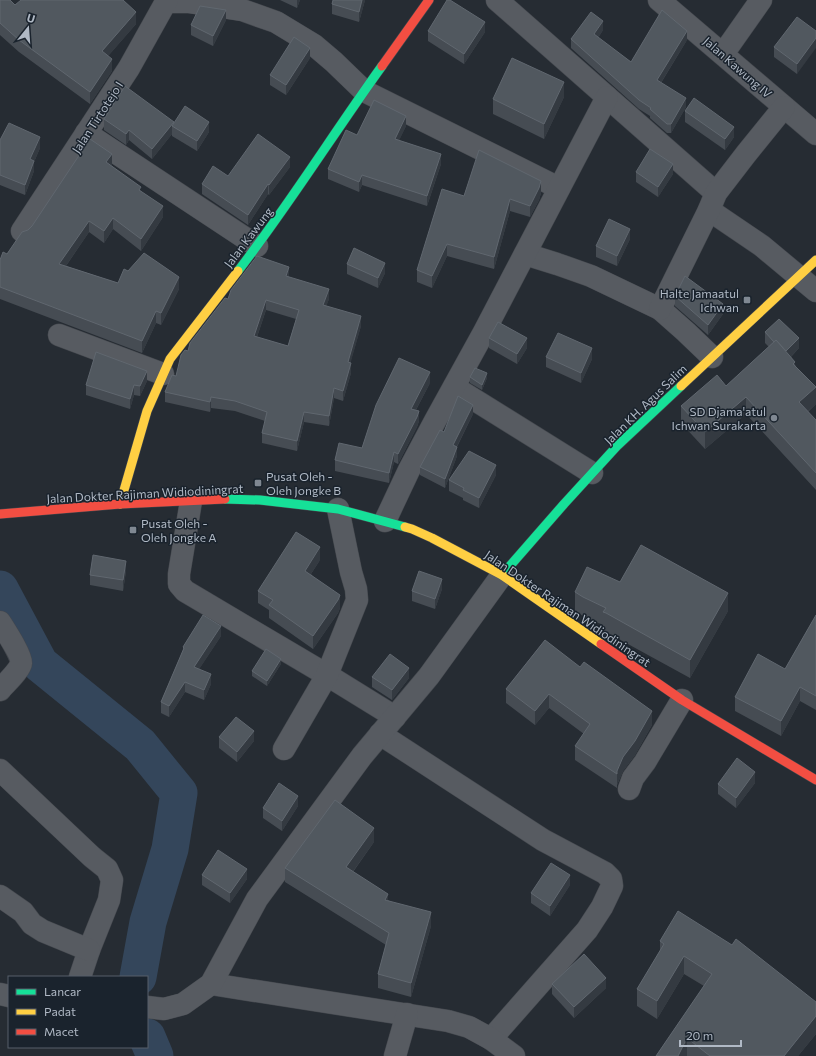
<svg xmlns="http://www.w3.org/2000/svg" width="816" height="1056" font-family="Commissioner,sans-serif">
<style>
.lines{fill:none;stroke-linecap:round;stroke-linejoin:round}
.river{stroke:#34465b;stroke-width:37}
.street-casing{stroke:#44484e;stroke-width:23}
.fast-casing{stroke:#44484e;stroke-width:10}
.slow-casing{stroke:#44484e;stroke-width:10}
.jam-casing{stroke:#44484e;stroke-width:10}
.street{stroke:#575b61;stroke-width:22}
.fast{stroke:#16e098;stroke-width:9}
.slow{stroke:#ffcf43;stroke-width:9}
.jam{stroke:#f24e42;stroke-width:9}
.wall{fill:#464c53;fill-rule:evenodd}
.shaded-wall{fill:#343a41}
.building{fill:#51585f;stroke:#60676f;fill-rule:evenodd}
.poi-dot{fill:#808892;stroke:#1a232d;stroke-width:1.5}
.labels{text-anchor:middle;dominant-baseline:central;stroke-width:3;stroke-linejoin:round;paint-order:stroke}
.street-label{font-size:12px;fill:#b0b9c5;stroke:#1a232d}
.poi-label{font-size:12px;fill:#b0b9c5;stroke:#1a232d;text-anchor:end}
</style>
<rect width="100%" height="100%" fill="#262c33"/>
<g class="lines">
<g class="river">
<polyline points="0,589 40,664 140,745 179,793 170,849 148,922 138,977"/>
<polyline points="147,1037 155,1056"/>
</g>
<g class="street-casing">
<g id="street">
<polyline points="497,0 716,193"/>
<polyline points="659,0 816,134"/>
<polyline points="166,2 189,2 242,10 276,22 314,45 334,62 364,91 559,188"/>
<polyline points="723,54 761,0"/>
<polyline points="86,133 257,246"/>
<polyline points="709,210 762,246 816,291"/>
<polyline points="22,231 129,68 167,0"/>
<polyline points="525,254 557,264 591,276 660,309 686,332 712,357"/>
<polyline points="660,309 709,210 716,193 746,154 784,107"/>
<polyline points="59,335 163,374"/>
<polyline points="454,387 592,473"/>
<polyline points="191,501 179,574 179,584 185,591 327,675 395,717"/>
<polyline points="385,521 409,470 435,421 484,332 607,97"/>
<path d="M0,622C5,630 22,656 21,663C21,669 4,685 0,690"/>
<polyline points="380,734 543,840 605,873 611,879 612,886 602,907 587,930 491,1039"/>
<polyline points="284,749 327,675 357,600 356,589 351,572 338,509"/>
<polyline points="0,770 92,857 107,869 112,880 109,900 89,950 80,977"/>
<polyline points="629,789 633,778 645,762 682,700"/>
<polyline points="0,896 23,912 32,924 43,931 89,950"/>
<polyline points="211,984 448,1021 469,1027 491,1039 514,1056"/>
<polyline points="0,994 9,996"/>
<polyline points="147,1007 164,1009 183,1004 211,984 257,899 362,756 429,676 502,575"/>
<polyline points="395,1056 407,1014"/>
</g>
</g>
<g class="fast-casing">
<g id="fast">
<path d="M238,271C289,205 333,134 382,66"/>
<polyline points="225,499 260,500 338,509 405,527"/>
<polyline points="502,575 564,504 617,446 681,386"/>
</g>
</g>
<g class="slow-casing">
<g id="slow">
<polyline points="681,386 816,260"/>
<polyline points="120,504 147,411 170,359 238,271"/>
<polyline points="405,527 412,529 432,538 502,575 601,644"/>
</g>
</g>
<g class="jam-casing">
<g id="jam">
<polyline points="382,66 429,0"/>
<polyline points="0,514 120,504 225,499"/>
<polyline points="601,644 682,700 816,780"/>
</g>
</g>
<use href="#street" class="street"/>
<use href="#fast" class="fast"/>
<use href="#slow" class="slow"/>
<use href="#jam" class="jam"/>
</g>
<g class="wall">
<polygon points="0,0 15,5 136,24 108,56 112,71 90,104 19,52 0,35"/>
<polygon points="280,0 300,0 297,8"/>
<polygon points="365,0 359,22 332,14 332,4"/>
<polygon points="226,20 213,46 191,35 191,25"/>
<polygon points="603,30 598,38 631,62 687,40 661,83 686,107 671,133 667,133 650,118 650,116 639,109 571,48 571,39"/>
<polygon points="428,31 485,32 464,64 428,41"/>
<polygon points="816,31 797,74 774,57 774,47"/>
<polygon points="310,58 286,95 270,85 270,75"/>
<polygon points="564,97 544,139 493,114 493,99"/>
<polygon points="685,111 734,137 725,150 685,122"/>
<polygon points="104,119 174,123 209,132 197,151 172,136 172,134 152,159 129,140 126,145 104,130"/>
<polygon points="406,126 399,140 441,164 427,206 362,185 359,192 328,179 328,169 357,135"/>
<polygon points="0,140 40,148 34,162 34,171 25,195 0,185"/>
<polygon points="112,165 112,166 141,191 163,217 141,251 113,229 104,243 89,232 66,266 118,283 128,271 179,289 161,325 156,323 142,353 0,299 0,260 7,254 28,230"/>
<polygon points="290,167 269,195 268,194 248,225 202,194 202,184"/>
<polygon points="636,172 673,174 658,197 636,182"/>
<polygon points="541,193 539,200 530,217 510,211 494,269 447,256 432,288 417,282 417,270 464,196"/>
<polygon points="630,239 617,266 596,257 596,246"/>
<polygon points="347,264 385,273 378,288 347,274"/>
<path d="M289,277L329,299L326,306L361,326L350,363L351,373L343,401L334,398L329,426L304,422L297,451L262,443V433L265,421L235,411L211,408L210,412L165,402V392L176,376L188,351L228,299ZM266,310L296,319L288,346L257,337Z"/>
<polygon points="675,296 723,314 708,335 675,306"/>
<polygon points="765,332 799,348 791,357 816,404 808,412 816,420 816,490 746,414 705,449 681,423 681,406 726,386 769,347 765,343"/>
<polygon points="489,338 527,348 517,364 489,348"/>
<polygon points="546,357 592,359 581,383 546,367"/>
<polygon points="470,377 487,378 482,390 470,383"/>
<polygon points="147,381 140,396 134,395 130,409 86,395 86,385"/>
<polygon points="430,383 416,410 419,421 417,427 398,464 394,462 389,483 335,471 335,460 362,448"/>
<polygon points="473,414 457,447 457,456 445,488 420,475 420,467 444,432"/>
<polygon points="496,475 479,508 463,500 463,498 449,491 449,480"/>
<polygon points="320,560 311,574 340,608 338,613 313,649 269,618 269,610 258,603 258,591"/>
<polygon points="126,571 123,591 90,585 90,575"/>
<polygon points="620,582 728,611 690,678 606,632 603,630 603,625 583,616 575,611 575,592"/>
<polygon points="442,589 435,609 412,601 412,591"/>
<polygon points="816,615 816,710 800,701 781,736 735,711 735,697 785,669"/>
<polygon points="221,636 199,669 211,684 204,700 185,692 169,717 161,713 161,702 183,650 183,647"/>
<polygon points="545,640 652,725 635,755 623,771 617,785 617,788 575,760 575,746 584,734 549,708 535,725 506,703 506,689"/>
<polygon points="281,664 267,686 252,676 252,671"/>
<polygon points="372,677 409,678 392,700 372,687"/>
<polygon points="219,737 254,741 237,762 219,748"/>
<polygon points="755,783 736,808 718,794 718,784"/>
<polygon points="298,806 282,831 263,818 263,808"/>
<polygon points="374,842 353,872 388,900 431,926 411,997 378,988 378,974 386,945 285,882 285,868"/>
<polygon points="202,875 247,879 230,903 202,885"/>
<polygon points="570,885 550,916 531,903 531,893"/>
<polygon points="660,941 816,1016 816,1034 798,1056 656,1056 704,986 684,974 657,1019 637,1006 637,989 660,951"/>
<polygon points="552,984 606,988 574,1018 552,994"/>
</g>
<g class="shaded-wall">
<polygon points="297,0 300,0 297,8"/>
<polygon points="362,0 365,0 359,22 359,12"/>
<polygon points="226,10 226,20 213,46 213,36"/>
<polygon points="136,12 136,24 102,63 102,51"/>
<polygon points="603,21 603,30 594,44 594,34"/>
<polygon points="485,22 485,32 464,64 464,54"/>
<polygon points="687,31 687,40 657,89 657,80"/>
<polygon points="816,38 816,48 797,74 797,64"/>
<polygon points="310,48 310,58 286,95 286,85"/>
<polygon points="112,59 112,71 90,104 90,92"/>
<polygon points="564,82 564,97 544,139 544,124"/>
<polygon points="686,98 686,107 671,133 671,124"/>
<polygon points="406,116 406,126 395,149 395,139"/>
<polygon points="174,122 174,127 172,126 172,134 152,159 152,149"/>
<polygon points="209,122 209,132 197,151 197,141"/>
<polygon points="734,127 734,137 725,150 725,139"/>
<polygon points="129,130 129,140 126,145 126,134"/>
<polygon points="40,137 40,148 34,162 34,171 25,195 25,185 30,159"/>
<polygon points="112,154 112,165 106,174 106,162"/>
<polygon points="441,154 441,164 427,206 427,196"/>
<polygon points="290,157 290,167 269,195 269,185"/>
<polygon points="673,164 673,174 658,197 658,187"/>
<polygon points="362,175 362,185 359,192 359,182"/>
<polygon points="541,181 541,193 539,200 530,217 530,206"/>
<polygon points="268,184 268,194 248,225 248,215"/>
<polygon points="510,199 510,211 494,269 494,257"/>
<polygon points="163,206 163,217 141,251 141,239"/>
<polygon points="113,218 113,229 104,243 104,231"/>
<polygon points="89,221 89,232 59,276 59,264"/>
<polygon points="630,229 630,239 617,266 617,256"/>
<polygon points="447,244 447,256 432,288 432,276"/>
<polygon points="385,263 385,273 378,288 378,278"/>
<polygon points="289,267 289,277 286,276"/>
<polygon points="179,277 179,289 161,325 161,313"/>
<polygon points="329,289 329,299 323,315 323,305"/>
<polygon points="266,300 266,310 254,346 254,336"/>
<polygon points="723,304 723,314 708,335 708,325"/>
<polygon points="156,311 156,323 142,353 142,341"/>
<polygon points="361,316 361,326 348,372 348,362"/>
<polygon points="527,338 527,348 517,364 517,354"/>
<polygon points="799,338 799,348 785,363 785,352"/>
<polygon points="592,348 592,359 581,383 581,373"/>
<polygon points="351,363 351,373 343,401 343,391"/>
<polygon points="147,371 147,381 140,396 140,386"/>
<polygon points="430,372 430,383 411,419 411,409"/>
<polygon points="487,373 487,378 482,390 482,385"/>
<polygon points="134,385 134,395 130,409 130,399"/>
<polygon points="816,387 816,404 799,419 799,402"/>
<polygon points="334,388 334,398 329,426 329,416"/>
<polygon points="211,397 211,408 210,412 210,402"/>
<polygon points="746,397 746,414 705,449 705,432"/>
<polygon points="473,405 473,414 453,454 453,445"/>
<polygon points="419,411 419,421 417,427 398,464 398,454"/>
<polygon points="304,412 304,422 297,451 297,441"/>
<polygon points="457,447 457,456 445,488 445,479"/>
<polygon points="394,452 394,462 389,483 389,473"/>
<polygon points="496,465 496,475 479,508 479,498"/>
<polygon points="320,547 320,560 305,583 305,571"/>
<polygon points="126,561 126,571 123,591 123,580"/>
<polygon points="442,579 442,589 435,609 435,599"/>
<polygon points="728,593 728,611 690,678 690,660"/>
<polygon points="340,595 340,608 338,613 313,649 313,636"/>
<polygon points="221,626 221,636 194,677 194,667"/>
<polygon points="281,659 281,664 267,686 267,681"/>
<polygon points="409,668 409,678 392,700 392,690"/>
<polygon points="211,674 211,684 204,700 204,690"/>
<polygon points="185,682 185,692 169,717 169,706"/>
<polygon points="800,687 800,701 781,736 781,721"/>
<polygon points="549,694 549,708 535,725 535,711"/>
<polygon points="652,711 652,725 635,755 623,771 617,785 617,788 617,771 623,757"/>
<polygon points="254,731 254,741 237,762 237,752"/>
<polygon points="755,772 755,783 736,808 736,798"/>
<polygon points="298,796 298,806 282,831 282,821"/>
<polygon points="374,828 374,842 346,881 346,867"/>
<polygon points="247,869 247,879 230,903 230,893"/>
<polygon points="570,875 570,885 550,916 550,906"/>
<polygon points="388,894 388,908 385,900"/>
<polygon points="431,912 431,926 411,997 411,983"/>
<polygon points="684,956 684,974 657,1019 657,1001"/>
<polygon points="606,978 606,988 574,1018 574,1007"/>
<polygon points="816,1016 816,1034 798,1056 784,1056"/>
<polygon points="687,1038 687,1056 678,1056"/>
</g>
<g class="building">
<polygon points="0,0 10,0 15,5 21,0 123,0 136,12 102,51 112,59 90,92 19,40 0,23"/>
<polygon points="333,0 362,0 359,12 332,4"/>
<polygon points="447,0 450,0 485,22 464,54 428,31"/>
<polygon points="200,6 226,10 213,36 191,25"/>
<polygon points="662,10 687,31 657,80 686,98 671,124 667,124 650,109 651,108 639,100 571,39 591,12 603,21 594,34 631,62"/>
<polygon points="797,17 816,31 816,38 797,64 774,47"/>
<polygon points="294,37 310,48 286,85 270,75"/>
<polygon points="512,58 564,82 544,124 493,99"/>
<polygon points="125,86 174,122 152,149 129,130 126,134 104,119"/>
<polygon points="694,98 734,127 725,139 685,111"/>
<polygon points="374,100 406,116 395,139 441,154 427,196 362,175 359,182 328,169 346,130 357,135"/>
<polygon points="185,106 209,122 197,141 172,126"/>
<polygon points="9,123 40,137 30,159 34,161 25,185 0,175 0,140"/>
<polygon points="258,134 290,157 269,185 268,184 248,215 202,184 213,166 228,176"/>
<polygon points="90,139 112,154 106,162 141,187 139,190 163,206 141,239 113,218 104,231 89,221 59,264 118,283 124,269 128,271 144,253 179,277 161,313 156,311 142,341 0,287 0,260 3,252 7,254 22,232 28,230 32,226"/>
<polygon points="650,149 673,164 658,187 636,172"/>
<polygon points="479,150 541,181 539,188 530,206 510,199 494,257 447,244 432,276 417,270 442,189 464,196"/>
<polygon points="609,219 630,229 617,256 596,246"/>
<polygon points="354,248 385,263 378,278 347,264"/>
<path d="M257,256L289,267L286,276L329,289L323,305L361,316L348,362L351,363L343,391L334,388L329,416L304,412L297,441L262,433L267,412L235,401L211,397L210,402L165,392L172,375L176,376L181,355L185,350L188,351L190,343L225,298L228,299L231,290ZM266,300L299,310L288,346L254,336Z"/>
<polygon points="685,276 723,304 708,325 675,296"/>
<polygon points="779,319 799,338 786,351 776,340 774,342 765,332"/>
<polygon points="498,322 527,338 517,354 489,338"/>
<polygon points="558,333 592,348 581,373 546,357"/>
<polygon points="776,340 795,362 793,364 816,387 799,402 816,420 816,473 746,397 705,432 681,406 717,375 726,386"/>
<polygon points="96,352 147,371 140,386 134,385 130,399 86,385"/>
<polygon points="399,358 430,372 411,409 419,411 417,417 398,454 394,452 389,473 335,460 339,443 362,448 376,405"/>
<polygon points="475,368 487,373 482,385 470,377"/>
<polygon points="458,396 473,405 453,445 457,447 445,479 420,467 440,430 444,432"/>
<polygon points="469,451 496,465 479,498 463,490 464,488 449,480"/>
<polygon points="296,532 320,547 305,571 340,595 338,600 313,636 269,605 273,600 258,591"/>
<polygon points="641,545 728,593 690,660 606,613 603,612 606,608 583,597 575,592 587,567 620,582"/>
<polygon points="93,555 126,561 123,580 90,575"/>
<polygon points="419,571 442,579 435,599 412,591"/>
<polygon points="203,615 221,626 194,667 211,674 204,690 185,682 169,706 161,702 184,648 183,647"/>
<polygon points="816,615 816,696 800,687 781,721 735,697 758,654 785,669"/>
<polygon points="545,640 580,667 584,662 652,711 635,741 623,757 617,771 617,774 575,746 590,724 549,694 535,711 506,689"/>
<polygon points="266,649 281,659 267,681 252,671"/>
<polygon points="390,654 409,668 392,690 372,677"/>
<polygon points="236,717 254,731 237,752 219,737"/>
<polygon points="737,758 755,772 736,798 718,784"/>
<polygon points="279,783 298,796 282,821 263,808"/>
<polygon points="335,800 374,828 346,867 388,894 385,900 431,912 411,983 378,974 389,933 285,868"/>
<polygon points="218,850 247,869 230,893 202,875"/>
<polygon points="551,863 570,875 550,906 531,893"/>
<polygon points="678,911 732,945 736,939 816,1002 816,1016 784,1056 710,1056 687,1038 678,1056 656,1056 712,974 684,956 657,1001 637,989 664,944 660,941"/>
<polygon points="584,954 606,978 574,1007 552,984"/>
</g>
<g class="poi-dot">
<rect x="743" y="296" width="8" height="8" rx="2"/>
<circle cx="774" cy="418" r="4"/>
<rect x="254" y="479" width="8" height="8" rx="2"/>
<rect x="129" y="526" width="8" height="8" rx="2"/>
</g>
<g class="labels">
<g class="street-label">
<text transform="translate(738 67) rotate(41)">Jalan Kawung IV</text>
<text transform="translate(97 117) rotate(-57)">Jalan Tirtotejo I</text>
<text transform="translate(248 237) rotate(-53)">Jalan Kawung</text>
<text transform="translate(645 404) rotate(-44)">Jalan KH. Agus Salim</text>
<text transform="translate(145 493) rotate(-3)">Jalan Dokter Rajiman Widiodiningrat</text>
<text transform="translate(568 608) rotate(34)">Jalan Dokter Rajiman Widiodiningrat</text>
</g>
<g class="poi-label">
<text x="739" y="293">Halte Jamaatul<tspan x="739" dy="14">Ichwan</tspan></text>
<text x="766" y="411">SD Djama'atul<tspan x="766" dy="14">Ichwan Surakarta</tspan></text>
<text x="266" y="476" text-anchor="start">Pusat Oleh -<tspan x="266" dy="14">Oleh Jongke B</tspan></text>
<text x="141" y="523" text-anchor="start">Pusat Oleh -<tspan x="141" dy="14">Oleh Jongke A</tspan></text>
</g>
</g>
<rect x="8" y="976" width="140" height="72" fill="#1a232d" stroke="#565f6a"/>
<rect x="16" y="989" width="20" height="6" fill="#16e098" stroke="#565f6a"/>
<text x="44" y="996" font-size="12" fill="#b0b9c5">Lancar</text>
<rect x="16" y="1009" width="20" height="6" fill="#ffcf43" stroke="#565f6a"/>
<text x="44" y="1016" font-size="12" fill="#b0b9c5">Padat</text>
<rect x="16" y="1029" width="20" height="6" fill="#f24e42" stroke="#565f6a"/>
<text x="44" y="1036" font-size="12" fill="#b0b9c5">Macet</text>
<g transform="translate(28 28) rotate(17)" stroke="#1a232d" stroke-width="3" paint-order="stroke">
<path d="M0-3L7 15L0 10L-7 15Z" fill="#b0b9c5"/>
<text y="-6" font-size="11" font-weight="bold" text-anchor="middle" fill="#b0b9c5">U</text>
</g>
<path d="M680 1040v6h61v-6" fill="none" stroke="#b0b9c5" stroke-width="2"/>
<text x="686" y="1040" font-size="12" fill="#b0b9c5" stroke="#1a232d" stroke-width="3" paint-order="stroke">20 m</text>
</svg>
